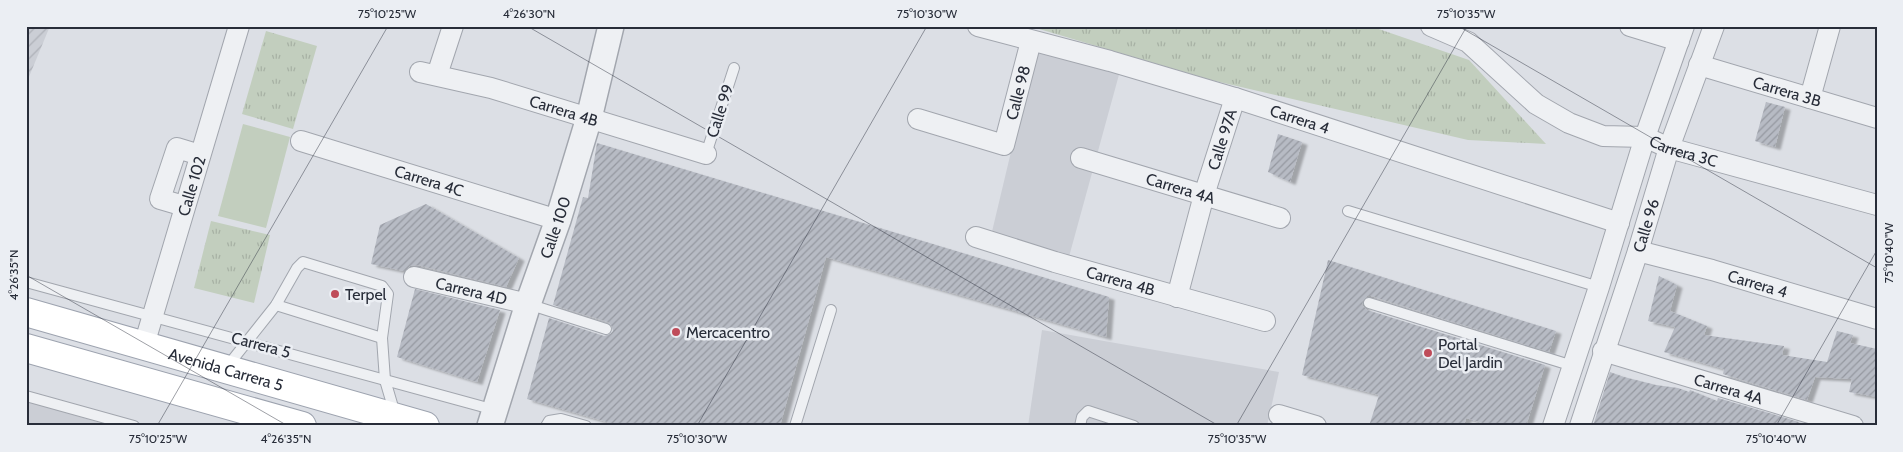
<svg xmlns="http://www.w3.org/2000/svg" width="1903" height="452" font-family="Cabin,sans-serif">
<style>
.built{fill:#cbced5}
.industrial{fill:url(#industrial-furrows)}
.grass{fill:url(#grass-tufts)}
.pitch{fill:#c2cebe}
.building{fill:url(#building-hatch);filter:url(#shadow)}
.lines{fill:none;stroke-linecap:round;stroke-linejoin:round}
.service-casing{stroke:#a2a6ae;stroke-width:12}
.minor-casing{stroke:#a2a6ae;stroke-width:22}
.tertiary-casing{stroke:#a2a6ae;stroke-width:28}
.primary-casing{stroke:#9da3af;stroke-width:30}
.service{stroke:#eef0f3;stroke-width:10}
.minor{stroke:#eef0f3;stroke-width:20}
.tertiary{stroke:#eef0f3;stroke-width:25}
.primary{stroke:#fff;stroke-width:28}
.ticks{fill:none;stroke:#282d39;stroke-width:1;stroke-opacity:0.45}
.poi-dot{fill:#bf4c5a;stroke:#ebeef3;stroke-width:2}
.labels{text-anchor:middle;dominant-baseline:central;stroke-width:5;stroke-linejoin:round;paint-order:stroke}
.street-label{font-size:16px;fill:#282d39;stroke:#ebeef3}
.poi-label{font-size:16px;fill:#282d39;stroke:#ebeef3;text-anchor:start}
.neatline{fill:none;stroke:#282d39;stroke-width:2}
.ticks-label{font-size:12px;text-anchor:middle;fill:#282d39}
</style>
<defs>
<pattern id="industrial-furrows" width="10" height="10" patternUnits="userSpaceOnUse" patternTransform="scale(1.25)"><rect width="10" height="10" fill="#cbced5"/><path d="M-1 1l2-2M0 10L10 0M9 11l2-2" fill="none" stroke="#aeb1b8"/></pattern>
<pattern id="grass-tufts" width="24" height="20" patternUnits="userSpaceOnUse" patternTransform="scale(1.25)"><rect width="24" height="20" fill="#c2cebe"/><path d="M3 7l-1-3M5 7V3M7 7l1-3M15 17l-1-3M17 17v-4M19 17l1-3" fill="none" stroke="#a7b1a4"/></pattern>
<pattern id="building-hatch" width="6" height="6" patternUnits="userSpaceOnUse" patternTransform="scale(1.25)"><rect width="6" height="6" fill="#b7bbc4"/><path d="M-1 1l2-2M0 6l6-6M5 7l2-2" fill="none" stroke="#9598a0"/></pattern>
<filter id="shadow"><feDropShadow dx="5.5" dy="3" stdDeviation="1" flood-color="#0004"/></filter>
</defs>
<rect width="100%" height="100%" fill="#dcdfe5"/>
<g class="built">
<polygon points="1041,44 1120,71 1067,264 990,240 1015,135"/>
<polygon points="1042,330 1279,372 1267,426 1028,426"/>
<polygon points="26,401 111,426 26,426"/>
</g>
<polygon class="industrial" points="26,26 50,26 26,84"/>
<g class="grass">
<polygon points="1029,26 1370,26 1469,60 1546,144 1468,140 1211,80"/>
<polygon points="266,31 317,46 293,129 242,114"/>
<polygon points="211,221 270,235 254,303 194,288"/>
</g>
<polygon class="pitch" points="243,124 290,137 266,228 218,216"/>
<g class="building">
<polygon points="1766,102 1785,107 1775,147 1755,141"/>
<polygon points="1278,134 1302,142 1290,182 1268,172"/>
<polygon points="597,143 1109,297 1106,337 826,257 780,426 621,426 527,399 549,318 604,336 610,334 613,331 611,325 608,322 553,305 583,197 588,198"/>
<polygon points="426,204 519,258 506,287 417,265 410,266 404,271 371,264 380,225"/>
<polygon points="1328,260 1556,331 1549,352 1371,296 1367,296 1363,301 1362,305 1367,310 1545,365 1526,426 1493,426 1466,418 1464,426 1369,426 1379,395 1302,375"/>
<polygon points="1659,276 1677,285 1670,311 1707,326 1704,335 1784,346 1782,355 1827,362 1837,331 1853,335 1850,343 1877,349 1877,397 1849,392 1852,379 1815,377 1807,400 1723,374 1724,369 1664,352 1675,327 1648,321"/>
<polygon points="415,289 500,310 477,382 397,357"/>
<polygon points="1610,372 1624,377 1656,385 1678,388 1689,392 1690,390 1717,401 1718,398 1799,422 1797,426 1593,426"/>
</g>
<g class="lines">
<g class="service-casing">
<g id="service">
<polyline points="706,154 734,68"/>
<polyline points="1348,211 1599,287"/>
<polyline points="26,282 495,410"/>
<polyline points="1369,303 1573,366"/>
<polyline points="528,304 606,329"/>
<polyline points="276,305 382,338"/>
<polyline points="226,368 276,305 297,268 303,262 382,286 388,294 382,338 385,380 395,414"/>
<polyline points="26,396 134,426"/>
<polyline points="546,426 549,421 561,419 586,426"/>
<polyline points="795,426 831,310"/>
<polyline points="1080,426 1082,417 1088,411 1134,426"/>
</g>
</g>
<g class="minor-casing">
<g id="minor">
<path id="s1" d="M978,26L1110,61L1235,98L1619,223"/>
<path id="s2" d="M1431,26L1468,42L1536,104L1569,123L1603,136L1645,137L1669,148L1877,205"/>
<polyline points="1630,26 1679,41"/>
<path id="s3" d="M1699,65L1877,118"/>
<path id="s4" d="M420,72L491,88L706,154"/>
<polyline points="437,75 453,26"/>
<polyline points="1810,98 1830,26"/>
<path id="s5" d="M918,119L1004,145L1031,41"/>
<path id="s6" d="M301,141L558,220"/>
<path id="s7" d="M1081,158L1280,218"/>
<polyline points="184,206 160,199 177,148 200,155"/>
<path id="s8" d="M976,237L1055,262L1265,321"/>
<path id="s9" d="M1638,251L1712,270L1877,319"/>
<path id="s10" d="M414,277L528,304"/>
<path id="s11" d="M1177,297L1204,195L1235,98"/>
<path id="s12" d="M144,345L239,26"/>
<path id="s13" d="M1603,351L1853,426"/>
<polyline points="1279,415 1316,426"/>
<polyline points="1553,426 1599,287 1645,137 1684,26"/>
<path id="s14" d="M1580,426L1638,251L1669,148L1714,26"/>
</g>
</g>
<g class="tertiary-casing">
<g id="tertiary">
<path id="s15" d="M490,426L528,304L558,220L589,118L611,26"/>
</g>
</g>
<g class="primary-casing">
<g id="primary">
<path id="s16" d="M26,312L425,426"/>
<polyline points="26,348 302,426"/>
</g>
</g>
<use href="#service" class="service"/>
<use href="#minor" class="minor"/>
<use href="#tertiary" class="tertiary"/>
<use href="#primary" class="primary"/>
</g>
<path class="ticks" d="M527,26L1219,426M1458,26L1877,268M26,275L288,426M157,426L388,26M697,426L927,26M1236,426L1467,26M1776,426L1877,250"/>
<g class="poi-dot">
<circle cx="335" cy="294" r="5"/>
<circle cx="676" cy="332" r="5"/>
<circle cx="1428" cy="353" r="5"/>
</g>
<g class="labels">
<g class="street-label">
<text stroke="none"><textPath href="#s3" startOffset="92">Carrera 3B</textPath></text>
<text stroke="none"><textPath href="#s5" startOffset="144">Calle 98</textPath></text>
<text stroke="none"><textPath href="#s4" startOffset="149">Carrera 4B</textPath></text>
<text transform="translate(720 111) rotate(-72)">Calle 99</text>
<text stroke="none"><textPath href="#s1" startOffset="335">Carrera 4</textPath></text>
<text stroke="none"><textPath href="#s11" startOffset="164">Calle 97A</textPath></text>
<text stroke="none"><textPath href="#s2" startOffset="290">Carrera 3C</textPath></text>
<text stroke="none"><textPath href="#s6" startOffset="134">Carrera 4C</textPath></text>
<text stroke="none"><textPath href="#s12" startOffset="166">Calle 102</textPath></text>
<text stroke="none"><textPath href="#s7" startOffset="104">Carrera 4A</textPath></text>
<text stroke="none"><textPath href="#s14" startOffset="211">Calle 96</textPath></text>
<text stroke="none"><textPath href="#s15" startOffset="209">Calle 100</textPath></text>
<text stroke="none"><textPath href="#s8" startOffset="151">Carrera 4B</textPath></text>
<text stroke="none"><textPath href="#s9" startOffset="124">Carrera 4</textPath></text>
<text stroke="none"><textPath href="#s10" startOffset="59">Carrera 4D</textPath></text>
<text transform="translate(261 345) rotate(15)">Carrera 5</text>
<text stroke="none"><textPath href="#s16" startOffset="208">Avenida Carrera 5</textPath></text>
<text stroke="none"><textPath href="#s13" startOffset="131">Carrera 4A</textPath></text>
</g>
<g class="poi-label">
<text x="345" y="294">Terpel</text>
<text x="686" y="332">Mercacentro</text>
<text x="1438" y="344">Portal<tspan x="1438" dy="18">Del Jardin</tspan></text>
</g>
</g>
<rect width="1903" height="452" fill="none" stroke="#ebeef3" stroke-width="55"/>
<rect x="28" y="28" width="1848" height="396" class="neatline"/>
<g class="ticks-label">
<text x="387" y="18">75°10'25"W</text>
<text x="529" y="18">4°26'30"N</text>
<text x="927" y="18">75°10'30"W</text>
<text x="1466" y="18">75°10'35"W</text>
<text transform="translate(1889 253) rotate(-90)" y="4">75°10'40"W</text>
<text transform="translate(14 275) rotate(-90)" y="4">4°26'35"N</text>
<text x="158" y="443">75°10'25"W</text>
<text x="286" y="443">4°26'35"N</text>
<text x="697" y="443">75°10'30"W</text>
<text x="1237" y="443">75°10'35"W</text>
<text x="1776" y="443">75°10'40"W</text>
</g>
</svg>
